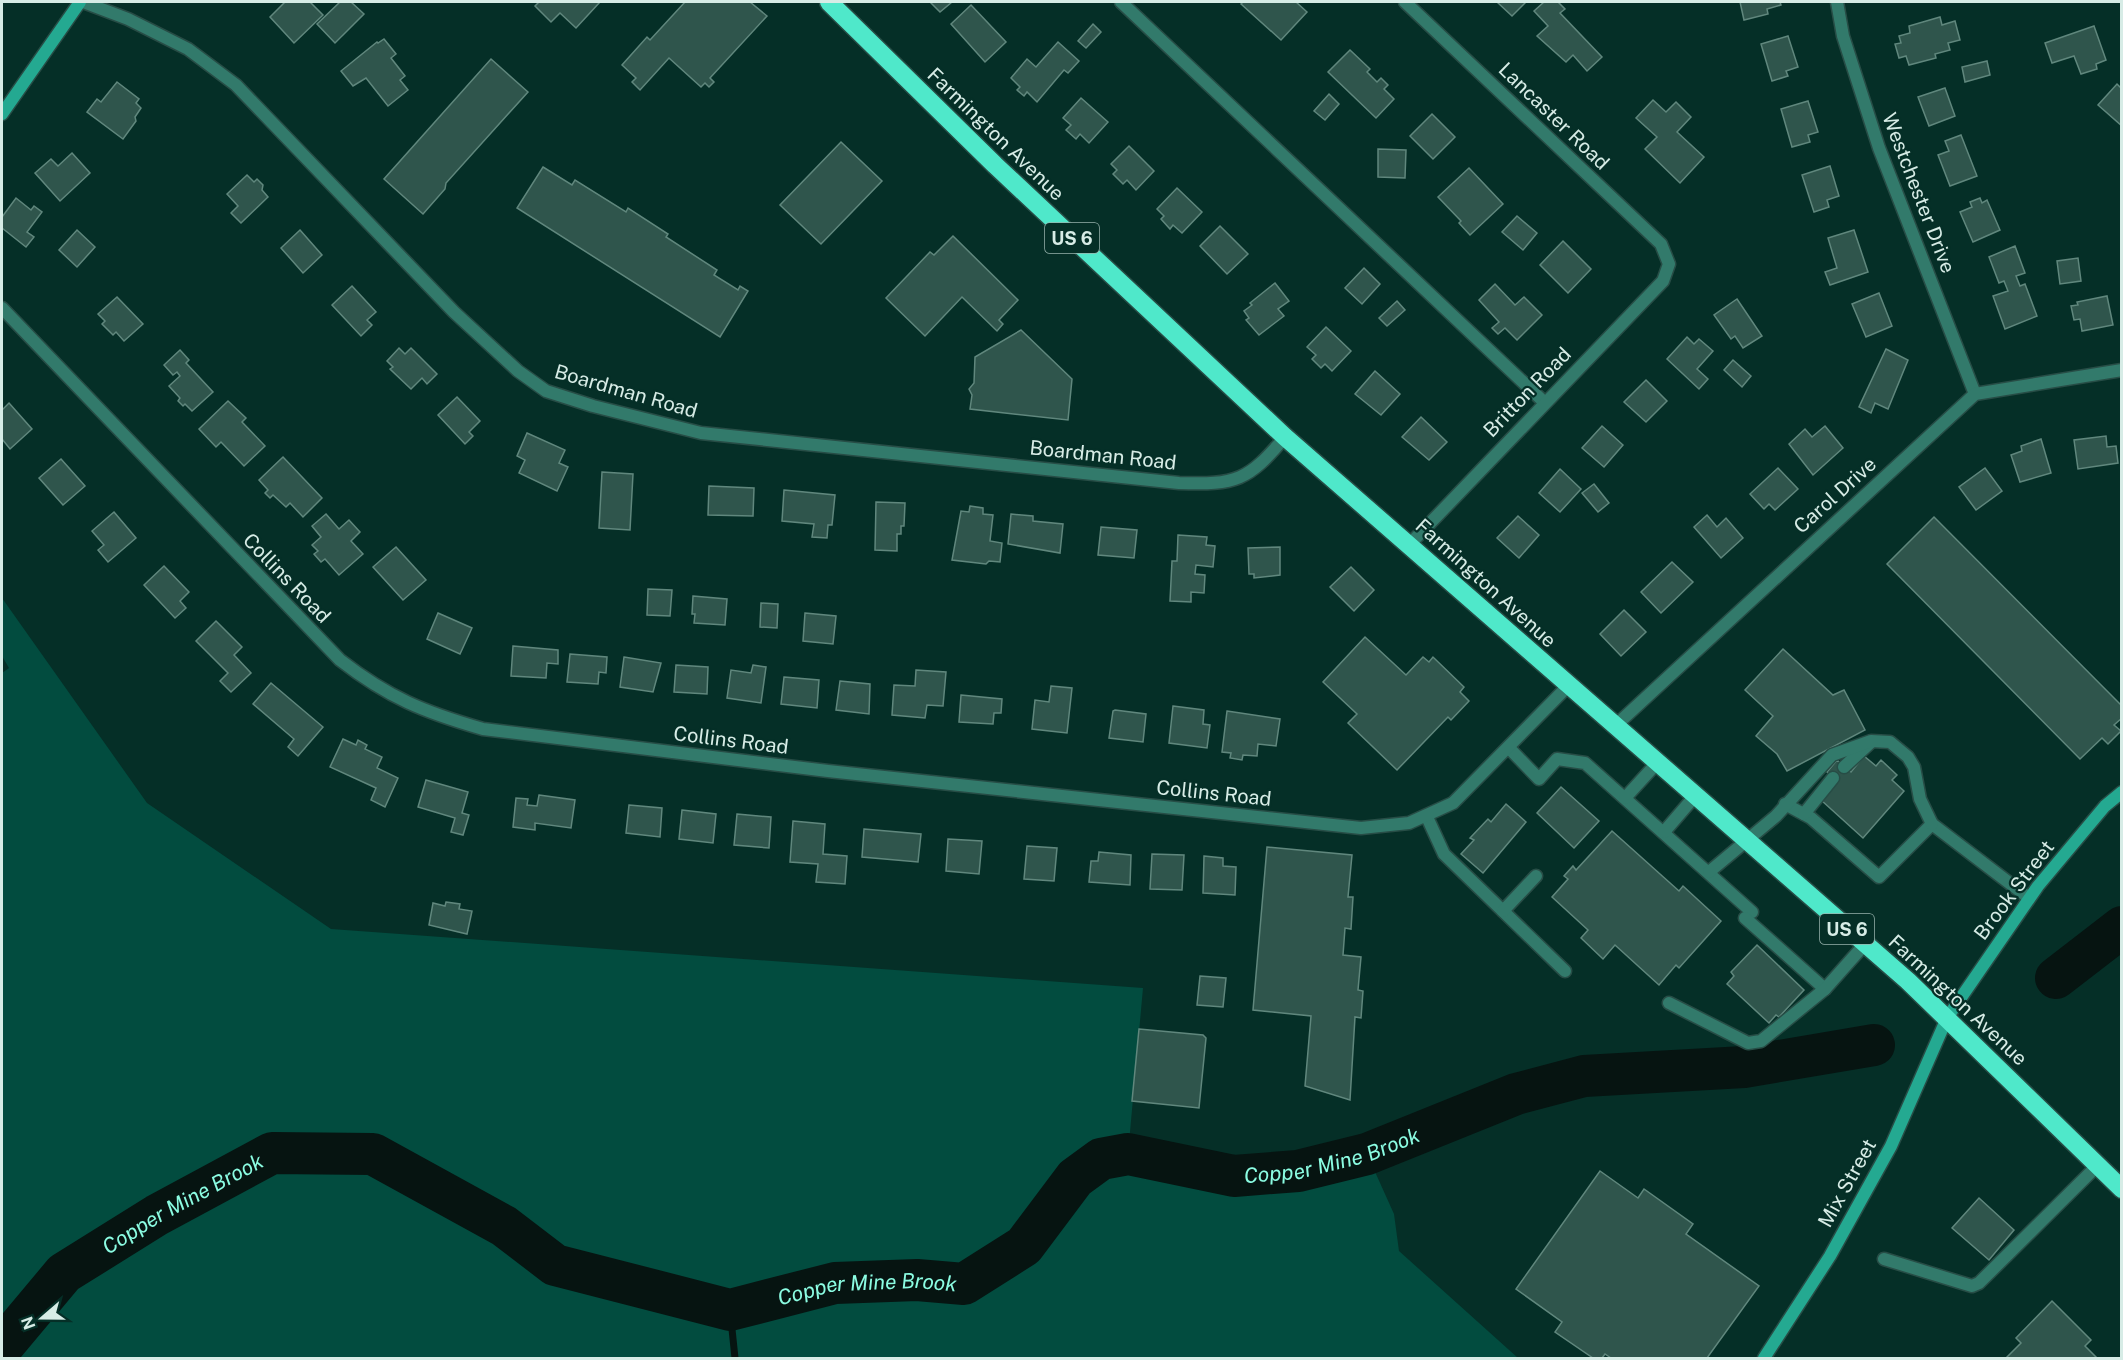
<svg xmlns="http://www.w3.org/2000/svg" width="2123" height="1360" font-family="'Public Sans',sans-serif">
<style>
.green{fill:#024c3f}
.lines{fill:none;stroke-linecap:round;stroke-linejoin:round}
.stream{stroke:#061411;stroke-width:7}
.river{stroke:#061411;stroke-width:42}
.building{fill:#2f554c;stroke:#60877d;stroke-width:1.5}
.lane-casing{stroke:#274d46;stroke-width:15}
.street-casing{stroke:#274d46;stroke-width:15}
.secondary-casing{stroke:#274d46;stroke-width:15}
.highway-casing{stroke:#274d46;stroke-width:21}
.lane{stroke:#327a6b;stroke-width:12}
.street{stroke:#327a6b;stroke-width:12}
.secondary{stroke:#24a991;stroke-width:12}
.highway{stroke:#4fe8ca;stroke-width:18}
.labels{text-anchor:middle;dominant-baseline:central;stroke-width:4.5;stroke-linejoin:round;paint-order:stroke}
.shield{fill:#052f27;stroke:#98b3ad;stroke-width:1.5}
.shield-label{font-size:18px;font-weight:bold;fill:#d7ece6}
.street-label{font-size:20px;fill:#d7ece6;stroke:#052f27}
.water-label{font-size:21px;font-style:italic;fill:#8bfce2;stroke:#052f27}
</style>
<rect width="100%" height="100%" fill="#052f27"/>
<polygon class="green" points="2,598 147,803 331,929 1143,988 1128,1154 1234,1176 1298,1171 1367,1154 1394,1214 1399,1251 1518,1358 2,1358 2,673 9,668 2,656"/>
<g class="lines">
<polyline class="stream" points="730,1310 735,1358"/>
<g class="river">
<polyline points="2056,978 2122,927"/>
<path id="s1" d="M2,1347L64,1273L157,1215L272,1153L373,1154L504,1226L555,1265L730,1310L835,1283L917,1280L964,1284L1024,1246L1075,1178L1101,1159L1128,1154L1234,1176L1298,1171L1367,1154L1516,1094L1584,1076L1744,1067L1874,1045"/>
</g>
</g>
<g class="building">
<polygon points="285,2 310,2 323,15 294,43 270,17"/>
<polygon points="340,2 351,2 364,14 335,43 317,24"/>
<polygon points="539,2 600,2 576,28 560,13 551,22 535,6"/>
<polygon points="685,2 750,2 767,16 710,78 714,82 709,87 705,83 701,87 669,58 640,90 632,82 636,78 622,65 647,37 650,40"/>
<polygon points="930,2 952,2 940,12"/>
<polygon points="1243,2 1296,2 1307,12 1281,40 1241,4"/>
<polygon points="1497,2 1526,2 1512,16"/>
<polygon points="1544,2 1558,2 1565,9 1560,13 1602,57 1587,71 1573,55 1566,62 1537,36 1548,26 1534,11"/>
<polygon points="1740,2 1780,2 1781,5 1767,9 1768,14 1744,20"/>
<polygon points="971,5 1006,42 985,62 951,24"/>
<polygon points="1940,17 1942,25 1955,21 1960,40 1948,43 1950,50 1935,54 1936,58 1909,65 1906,56 1899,58 1895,44 1901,43 1899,36 1910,33 1909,26"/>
<polygon points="1093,24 1101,32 1086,48 1078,41"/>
<polygon points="2094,26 2106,60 2096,64 2097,69 2081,74 2074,56 2052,63 2045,43"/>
<polygon points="1788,36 1798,67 1786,71 1788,76 1772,81 1761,44"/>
<polygon points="384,39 396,54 391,58 405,76 400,80 408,90 388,106 366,78 353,86 341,71 377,42 378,43"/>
<polygon points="1058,42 1079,61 1068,73 1064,70 1037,102 1027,92 1024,96 1017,90 1020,87 1011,78 1027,59 1036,67"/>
<polygon points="1350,50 1370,69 1367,72 1377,82 1381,78 1388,85 1384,89 1394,99 1376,118 1328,72"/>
<polygon points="491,59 528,92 446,183 445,189 423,214 384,179"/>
<polygon points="1987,61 1990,75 1965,82 1962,67"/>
<polygon points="117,82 139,99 136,103 141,108 135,117 136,121 123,139 87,112 97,99 101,102"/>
<polygon points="2117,84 2122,89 2122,126 2098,105"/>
<polygon points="1945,88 1955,116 1929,126 1918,97"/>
<polygon points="1329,94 1339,104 1325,120 1314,111"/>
<polygon points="1081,98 1108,122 1089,143 1080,134 1076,139 1066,130 1071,125 1063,118"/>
<polygon points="1653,100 1666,112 1676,102 1691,117 1677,132 1704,157 1680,183 1645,149 1657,137 1636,118"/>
<polygon points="1808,101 1818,132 1808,135 1810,142 1792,147 1781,109"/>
<polygon points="1432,114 1455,137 1433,159 1410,136"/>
<polygon points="1961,135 1977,176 1950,186 1938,155 1949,151 1945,141"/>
<polygon points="841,142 882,181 821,244 780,205"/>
<polygon points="1129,146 1154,171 1136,190 1127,180 1123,184 1113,174 1117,170 1111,164"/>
<polygon points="1378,149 1406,150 1405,178 1378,177"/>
<polygon points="72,153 90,173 60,201 35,173 51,159 58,166"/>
<polygon points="1830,166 1839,196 1827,200 1829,207 1814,212 1802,175"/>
<polygon points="543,167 572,185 575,180 626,212 628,208 668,234 666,237 717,270 714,275 738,290 740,286 748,291 720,337 517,208"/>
<polygon points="1469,168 1503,204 1470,235 1459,223 1461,221 1438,197"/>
<polygon points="247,175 254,182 257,179 263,185 262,190 268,197 241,223 231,213 238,206 227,194"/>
<polygon points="1177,188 1202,212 1182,233 1173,225 1170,229 1161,219 1164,216 1157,209"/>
<polygon points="16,198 31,210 34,206 42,212 27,232 34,237 26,247 2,228 2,217"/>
<polygon points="1980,198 1982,203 1987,200 2000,230 1973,242 1960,212 1972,207 1970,202"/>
<polygon points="1517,216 1537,233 1523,250 1502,232"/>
<polygon points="1220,226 1248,254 1227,274 1200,246"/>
<polygon points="77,230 95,247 77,267 59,250"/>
<polygon points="300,230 322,255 303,273 281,248"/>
<polygon points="1854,230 1868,272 1830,285 1825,272 1837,268 1828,238"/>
<polygon points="953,236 1018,300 999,320 1003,324 997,331 962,297 925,336 886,298 930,252 934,255"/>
<polygon points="1563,241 1591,269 1568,293 1540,265"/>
<polygon points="2015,246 2025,273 2016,276 2020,286 2025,284 2037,316 2005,329 1993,296 2008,291 2004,281 1999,283 1989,257"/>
<polygon points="2078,258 2081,281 2060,284 2057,261"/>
<polygon points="1364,268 1380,284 1362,304 1345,288"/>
<polygon points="1275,283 1289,301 1278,309 1284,316 1259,335 1246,320 1249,318 1244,311 1252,305 1250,303"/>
<polygon points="1495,284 1515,305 1524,297 1542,315 1517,340 1505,328 1498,334 1492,328 1499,322 1479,300"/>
<polygon points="352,286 376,312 367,320 372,325 361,336 332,305"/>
<polygon points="1879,293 1892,326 1866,337 1852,304"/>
<polygon points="2107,296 2113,325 2082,331 2080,319 2074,320 2071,306 2078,305 2077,302"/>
<polygon points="117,297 143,324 124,341 116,332 113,335 102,324 105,321 98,314"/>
<polygon points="1737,299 1762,336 1743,348 1735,336 1731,339 1714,315"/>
<polygon points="1397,301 1405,310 1387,326 1379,318"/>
<polygon points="1326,327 1351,351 1332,371 1325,364 1321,368 1312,359 1316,355 1307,347"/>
<polygon points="1021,330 1072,379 1068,420 970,409 972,395 969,389 974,383 975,357"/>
<polygon points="1687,337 1694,344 1699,339 1713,351 1697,369 1708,379 1699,389 1667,359"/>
<polygon points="399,348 405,354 411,348 437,374 427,384 422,378 411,389 390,369 393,367 387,361"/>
<polygon points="1886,349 1908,360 1888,409 1875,403 1871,413 1859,407"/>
<polygon points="180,350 189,360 186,363 213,392 192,411 185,404 183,406 178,401 180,398 169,386 180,376 177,372 173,375 164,365"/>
<polygon points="1733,360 1751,376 1742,387 1724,370"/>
<polygon points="1375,371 1400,394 1381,415 1355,394"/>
<polygon points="1646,380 1667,401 1646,422 1624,402"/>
<polygon points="457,397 480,421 469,432 473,436 465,444 438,415"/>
<polygon points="228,401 246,418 242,422 265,446 244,466 221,442 216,447 199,429"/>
<polygon points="9,403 32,429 10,449 2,439 2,410"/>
<polygon points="1421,417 1447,442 1429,460 1402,437"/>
<polygon points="1602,426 1623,445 1604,467 1582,448"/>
<polygon points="1825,426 1843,448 1813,475 1789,444 1805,429 1812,437"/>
<polygon points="527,433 565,450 559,463 568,467 557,491 519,473 525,460 517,456"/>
<polygon points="2106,436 2107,447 2116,446 2118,463 2078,469 2074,440"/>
<polygon points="2041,439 2051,473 2020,482 2011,455 2022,451 2021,446"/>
<polygon points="283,457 322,498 303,517 290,503 286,507 273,495 270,498 265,493 268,490 259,480"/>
<polygon points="61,459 85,486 63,505 39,478"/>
<polygon points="1778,468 1798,489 1775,510 1769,504 1764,509 1750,494"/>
<polygon points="1985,468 2002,491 1976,510 1959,487"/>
<polygon points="1560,469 1581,489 1560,512 1539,493"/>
<polygon points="602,472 633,474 630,530 599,528"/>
<polygon points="1594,484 1609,503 1598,512 1582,493"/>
<polygon points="709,486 754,488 753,516 708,515"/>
<polygon points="784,490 835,495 832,525 828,525 827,538 812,537 814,524 782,521"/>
<polygon points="876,502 905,503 904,526 901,526 901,534 897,534 897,551 875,550"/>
<polygon points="970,506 983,508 983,514 993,515 990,541 1002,543 1000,562 989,561 986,564 952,560 961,511 969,512"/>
<polygon points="114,512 136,538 108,562 98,550 104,545 92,531"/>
<polygon points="326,514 339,529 349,520 360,532 351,541 363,554 339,575 325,559 321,562 314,554 318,551 312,545 321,537 312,526"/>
<polygon points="1011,514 1033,516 1033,521 1063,524 1060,553 1008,544"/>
<polygon points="1707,515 1717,527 1726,518 1743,538 1721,558 1694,527"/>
<polygon points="1518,516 1539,535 1519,558 1497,538"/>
<polygon points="1934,517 2122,706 2122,718 2114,725 2121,731 2108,744 2102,738 2080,759 1887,564"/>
<polygon points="1101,527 1137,530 1134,558 1098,555"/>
<polygon points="1178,535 1207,537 1206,545 1215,546 1213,567 1196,565 1195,574 1205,575 1204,593 1191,592 1191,602 1170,601 1172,561 1177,561"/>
<polygon points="396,547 426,580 403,600 373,567"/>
<polygon points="1280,547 1280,575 1254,578 1254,574 1249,574 1248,548"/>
<polygon points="1672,562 1693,582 1661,613 1641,592"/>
<polygon points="164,566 189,592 180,601 186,608 175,618 144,585"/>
<polygon points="1351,567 1374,590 1354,611 1330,587"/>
<polygon points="648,589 672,590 670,616 647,615"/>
<polygon points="693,596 727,599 725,625 694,623 695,614 692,614"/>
<polygon points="761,603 778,604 777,628 760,627"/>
<polygon points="1624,610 1646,632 1621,656 1600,634"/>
<polygon points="438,613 472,628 460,654 427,639"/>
<polygon points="805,613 836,616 833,644 803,641"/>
<polygon points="216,621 242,647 234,655 251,673 231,692 220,681 228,673 196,641"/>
<polygon points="1365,637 1406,675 1423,657 1429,662 1433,657 1464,687 1460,692 1469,701 1451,720 1448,717 1397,770 1348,723 1357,714 1323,682"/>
<polygon points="513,646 558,650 558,664 547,663 546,678 511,676"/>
<polygon points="1783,649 1833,695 1844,690 1865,730 1787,771 1777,754 1756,736 1773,716 1745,690"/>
<polygon points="570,654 607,657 606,673 599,672 598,684 567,682"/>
<polygon points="624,657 661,663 653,692 620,687"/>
<polygon points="676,665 708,667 707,694 674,692"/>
<polygon points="753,665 766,667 761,703 727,698 731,670 751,673"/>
<polygon points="916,670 946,672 943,706 927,705 925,718 892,715 894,685 915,686"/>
<polygon points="784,677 819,680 817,708 781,704"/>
<polygon points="840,681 870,684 869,714 836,710"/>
<polygon points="271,683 323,727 298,756 288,747 294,739 253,704"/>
<polygon points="1051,686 1072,688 1067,733 1032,729 1035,700 1049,702"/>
<polygon points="961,695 1002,699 1001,713 994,713 993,724 959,722"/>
<polygon points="1173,706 1204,710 1203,724 1210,725 1207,748 1169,743"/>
<polygon points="1115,710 1146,714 1143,742 1109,738 1113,711"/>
<polygon points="1227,711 1280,719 1276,746 1258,744 1257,756 1243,755 1242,760 1230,758 1231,753 1222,752"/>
<polygon points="343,739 356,745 358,740 367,745 365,749 382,757 377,768 398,778 385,807 371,800 376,788 330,767"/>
<polygon points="1864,756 1876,766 1881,760 1897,775 1892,780 1904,791 1863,838 1821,800 1838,782 1827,772 1837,760 1851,772"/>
<polygon points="426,780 468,792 462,813 469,815 463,835 451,832 455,818 418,807"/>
<polygon points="1561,787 1599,821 1574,848 1537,813"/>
<polygon points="539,795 575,800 571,828 535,823 535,830 513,827 516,798 528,799 527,805 537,806"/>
<polygon points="1506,804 1526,822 1483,873 1461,854 1474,840 1470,838 1488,819 1491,822"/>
<polygon points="629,805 662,808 660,837 626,833"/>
<polygon points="682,810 716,814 713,843 679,839"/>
<polygon points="737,814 771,817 769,848 734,845"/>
<polygon points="793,821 825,824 823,854 847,856 845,884 816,882 818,864 790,862"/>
<polygon points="864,829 921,834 918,862 862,857"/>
<polygon points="1612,831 1679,891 1683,886 1721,921 1679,968 1676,965 1659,985 1615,945 1603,959 1581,938 1588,930 1552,897 1568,879 1564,876 1573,866 1576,870"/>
<polygon points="948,839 982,841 979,874 946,871"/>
<polygon points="1027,846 1057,848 1054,881 1024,879"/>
<polygon points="1267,847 1352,855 1348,897 1353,897 1351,929 1345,928 1343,955 1361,957 1358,990 1363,991 1361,1018 1355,1017 1350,1100 1305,1086 1311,1016 1253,1010"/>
<polygon points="1099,852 1131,855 1130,885 1089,882 1091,861 1098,861"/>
<polygon points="1152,854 1184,855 1182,890 1150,889"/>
<polygon points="1204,856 1223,858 1223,866 1236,867 1235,895 1203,893"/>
<polygon points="446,902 460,904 459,909 472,911 467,934 429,925 433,903 445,906"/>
<polygon points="1757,945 1804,990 1779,1017 1776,1015 1769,1023 1727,984 1734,976 1731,972"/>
<polygon points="1200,976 1226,978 1223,1007 1197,1005"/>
<polygon points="1139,1029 1203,1035 1206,1038 1199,1108 1132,1101"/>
<polygon points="1600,1171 1638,1198 1644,1189 1693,1224 1686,1234 1759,1286 1707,1358 1611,1358 1605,1354 1602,1358 1593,1358 1555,1332 1562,1322 1516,1289"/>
<polygon points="1979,1198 2014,1230 1989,1260 1952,1228"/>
<polygon points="2052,1301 2091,1340 2085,1346 2097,1358 2006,1358 2021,1343 2016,1338"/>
</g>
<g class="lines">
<g class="lane-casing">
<g id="lane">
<polyline points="1121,2 1544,402"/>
<polyline points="1509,748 1539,779 1557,759 1585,763 1752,912"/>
<polyline points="1844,767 1871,742"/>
<polyline points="1625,798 1657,763"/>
<polyline points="1785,804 1811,818 1879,877 1932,824 2029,898"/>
<polyline points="1804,814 1833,778"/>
<polyline points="1427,817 1444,854 1565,971"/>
<polyline points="1664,832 1695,796"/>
<polyline points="1709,872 1776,816 1832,755 1871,741 1890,742 1908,757 1914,767 1920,799 1932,824"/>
<polyline points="1503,911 1536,876"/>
<polyline points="1745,918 1825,989"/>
<polyline points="1669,1003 1748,1043 1761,1041 1825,989 1865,944"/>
<polyline points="1884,1259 1972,1286 1979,1283 2098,1165"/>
</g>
</g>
<g class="street-casing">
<g id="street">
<path d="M83,2L128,19L188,49L236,85L454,312L518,371L546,391L593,406L701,433L1179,483C1236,485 1248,481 1285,437"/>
<polyline points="1405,2 1661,244 1669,264 1663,281 1409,545"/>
<polyline points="1837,2 1843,36 1879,148 1975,394"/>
<path d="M2,308L340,660C389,698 424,712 483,729L828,771L1361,828L1409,823L1453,803L1568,686"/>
<polyline points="1614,727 1975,394 2122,370"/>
</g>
</g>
<g class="secondary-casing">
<g id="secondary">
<polyline points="2,114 80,2"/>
<polyline points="1764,1358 1830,1256 1891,1146 1947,1018 2038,886 2105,806 2122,792"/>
</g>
</g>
<g class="highway-casing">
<polyline id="highway" points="829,2 995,165 1285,437 1908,981 2122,1189"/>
</g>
<use href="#lane" class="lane"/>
<use href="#street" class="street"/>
<use href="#secondary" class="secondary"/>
<use href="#highway" class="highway"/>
</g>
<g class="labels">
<g class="shield">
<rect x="1045" y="223" width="54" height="30" rx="4.5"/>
<rect x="1820" y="914" width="54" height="30" rx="4.5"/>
</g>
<g class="shield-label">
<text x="1072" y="238">US 6</text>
<text x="1847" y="929">US 6</text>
</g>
<g class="street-label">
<text transform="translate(1554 116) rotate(44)">Lancaster Road</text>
<text transform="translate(996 134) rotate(44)">Farmington Avenue</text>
<text transform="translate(1919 193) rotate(69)">Westchester Drive</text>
<text transform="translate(626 391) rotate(16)">Boardman Road</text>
<text transform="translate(1527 392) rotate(-46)">Britton Road</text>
<text transform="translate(1103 455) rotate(6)">Boardman Road</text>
<text transform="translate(1835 495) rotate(-42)">Carol Drive</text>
<text transform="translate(287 578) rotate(46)">Collins Road</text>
<text transform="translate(1486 583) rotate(42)">Farmington Avenue</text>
<text transform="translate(731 740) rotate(7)">Collins Road</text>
<text transform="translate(1214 793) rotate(6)">Collins Road</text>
<text transform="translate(2014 890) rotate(-53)">Brook Street</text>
<text transform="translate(1958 1000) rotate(43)">Farmington Avenue</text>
<text transform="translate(1847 1183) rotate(-61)">Mix Street</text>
</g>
<g class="water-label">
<text stroke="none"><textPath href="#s1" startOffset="1494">Copper Mine Brook</textPath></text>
<text stroke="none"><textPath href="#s1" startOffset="234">Copper Mine Brook</textPath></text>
<text stroke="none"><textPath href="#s1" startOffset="972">Copper Mine Brook</textPath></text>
</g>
</g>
<rect width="2123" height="1360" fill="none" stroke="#d7ece6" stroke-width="6"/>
<g transform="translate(42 1318) rotate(250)" stroke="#052f27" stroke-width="4.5" paint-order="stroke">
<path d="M0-4.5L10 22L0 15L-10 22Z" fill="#d7ece6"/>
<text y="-9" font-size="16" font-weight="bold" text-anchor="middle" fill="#d7ece6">N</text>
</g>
</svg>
